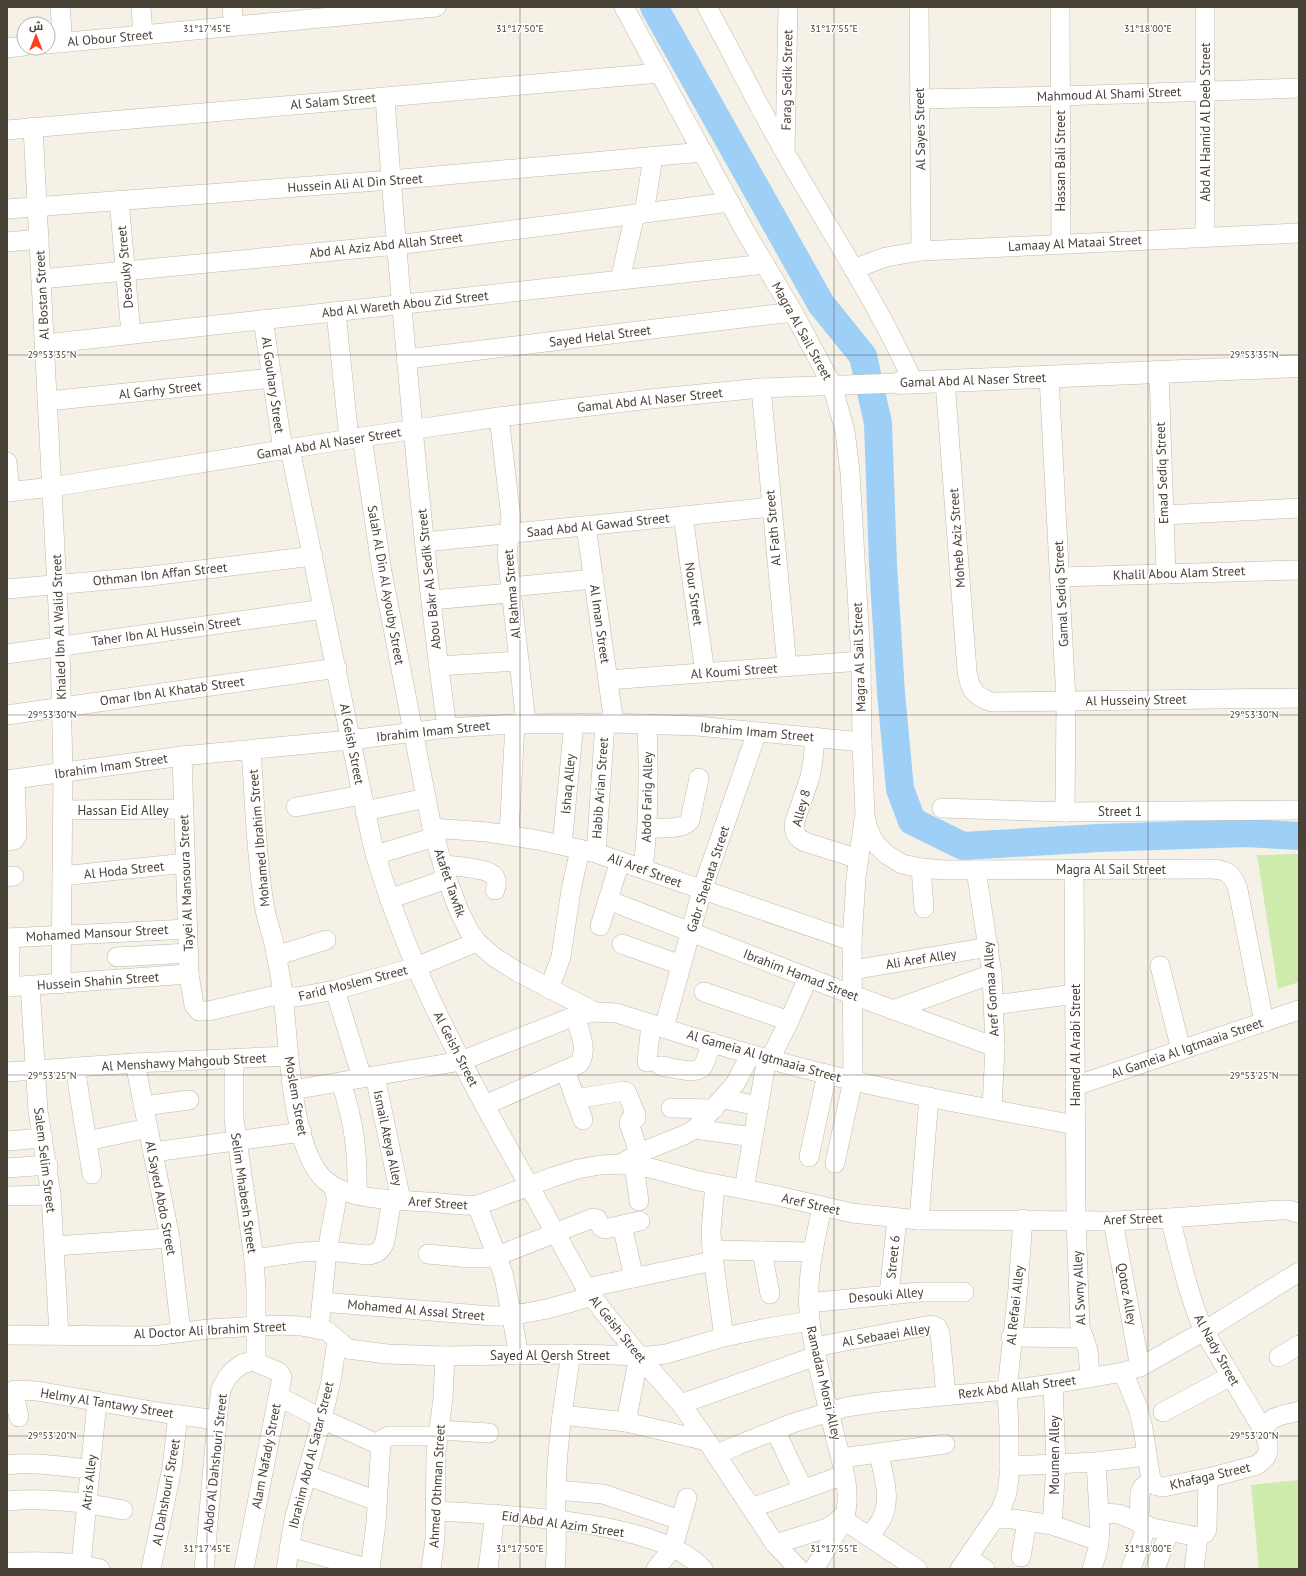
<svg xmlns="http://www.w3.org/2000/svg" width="1306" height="1576" font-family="'PT Sans',Cairo,sans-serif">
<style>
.green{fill:#cdecab}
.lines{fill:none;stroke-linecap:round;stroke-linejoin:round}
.river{stroke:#9dcff7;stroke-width:28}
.minor-casing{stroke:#c1b9a8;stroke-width:20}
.tertiary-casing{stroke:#c1b9a8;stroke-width:23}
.minor{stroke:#fff;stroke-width:19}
.tertiary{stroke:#fff;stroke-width:22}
.ticks{fill:none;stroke:#484135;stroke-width:1;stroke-opacity:0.45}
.labels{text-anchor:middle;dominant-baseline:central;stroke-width:3;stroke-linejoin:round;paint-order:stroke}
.street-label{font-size:13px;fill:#484135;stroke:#fff}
.ticks-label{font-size:10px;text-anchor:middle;fill:#484135;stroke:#fff;stroke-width:3;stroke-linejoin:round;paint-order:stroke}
</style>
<rect width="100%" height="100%" fill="#f5f1e6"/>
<g class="green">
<polygon points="1299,854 1299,982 1278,989 1257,855"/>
<polygon points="1299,1480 1299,1569 1259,1569 1251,1485"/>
</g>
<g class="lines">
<polyline class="river" points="654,7 821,304 863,356 878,423 883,564 891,693 900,789 912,821 963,846 1099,838 1245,833 1299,836"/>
<g class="minor-casing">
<g id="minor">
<polyline points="60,7 63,43"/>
<polyline points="141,7 143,35"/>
<polyline points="232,7 234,26"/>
<path d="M624,7L745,231L793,312L832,385L845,431L850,472L861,661L862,742L865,815L868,829L875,843L886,854L902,864L921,868L945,870L1209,869C1226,869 1233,873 1238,890L1264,1022"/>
<path d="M707,7C734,56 758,106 786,154C829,230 878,303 913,382"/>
<polyline points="919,7 921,251"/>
<polyline points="1060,7 1061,243"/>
<polyline points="1205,7 1205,237"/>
<polyline points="48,44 436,7"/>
<polyline points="7,48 24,46"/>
<path d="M385,97C391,186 399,275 407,364C418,485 430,607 447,728"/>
<polyline points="919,99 1060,96 1299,88"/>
<polyline points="33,127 60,646 63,772 61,984"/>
<polyline points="7,130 660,73"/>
<polyline points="785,152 788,7"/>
<polyline points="119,200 131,334"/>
<polyline points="7,209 391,180 703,152"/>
<polyline points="644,213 653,157"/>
<polyline points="7,242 39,239"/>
<polyline points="853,269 886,257 921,251 1299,233"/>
<polyline points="41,279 397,245 730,202"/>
<polyline points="620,280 635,214"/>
<polyline points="336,312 349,439"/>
<polyline points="263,320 283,450"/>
<polyline points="45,344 765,264"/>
<polyline points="407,359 793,312"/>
<polyline points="1159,372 1166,574"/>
<polyline points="1049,377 1066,701 1065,812"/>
<path d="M945,381L967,671C970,690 974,696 992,702L1299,698"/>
<polyline points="761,388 787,667"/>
<polyline points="48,401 272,378"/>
<polyline points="499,417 511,518 507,554 526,723"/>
<polyline points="362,437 382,572 432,828 447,879 459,911 468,929 477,942 494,957 518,972 595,1012"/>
<path d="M290,449L372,842C400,946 450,1043 502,1137C530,1188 558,1238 586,1288L603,1311L639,1356L681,1404L707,1441L775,1544L799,1569"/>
<polyline points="7,462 10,492"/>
<polyline points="7,492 52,487 362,437 499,417 650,399 761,388 899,383"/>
<polyline points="1164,515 1299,508"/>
<polyline points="683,516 705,673"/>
<polyline points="586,526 614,723"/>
<polyline points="425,542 771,507"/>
<polyline points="1060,577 1299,570"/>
<polyline points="510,587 594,579"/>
<polyline points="7,589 143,577 313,556"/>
<polyline points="431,600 511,593"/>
<polyline points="7,654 324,609"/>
<polyline points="439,666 519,661"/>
<polyline points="608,680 861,661"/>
<polyline points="7,715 337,668"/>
<path d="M815,737L813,760L810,777L795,821C793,831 795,837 805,842L859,859"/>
<path d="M251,750C255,803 256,857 265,910C267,920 270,929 273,939C277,958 281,977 283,996C289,1041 290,1151 326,1181C350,1201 399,1200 429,1202C445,1203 461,1206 477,1205L492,1200L553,1177L578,1169L600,1165L621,1164L650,1168L699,1181L774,1195L852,1213L919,1220L1113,1221L1170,1218L1280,1210H1288L1299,1213"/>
<polyline points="182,756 189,974 194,1005 199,1011 209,1011 271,996 297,997 335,990 416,967 477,942"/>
<polyline points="7,780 182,756 350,740 447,728 515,724 614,723 697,726 862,742"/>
<polyline points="296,807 362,795"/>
<polyline points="942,808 1065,812 1299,810"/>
<polyline points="63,810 184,809"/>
<polyline points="365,811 426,798"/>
<polyline points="432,828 487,832 538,840 596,853 852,941"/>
<path d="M647,828C658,828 685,830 690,820L699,778"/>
<polyline points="509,835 515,724"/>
<polyline points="7,841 14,840 17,835 15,779"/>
<polyline points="562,845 574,723"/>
<polyline points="596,853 605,723"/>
<polyline points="375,855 435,837"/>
<path d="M443,865C454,866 485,868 493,875C497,879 497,885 495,890"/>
<polyline points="921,868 924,908"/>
<path d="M643,869C649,821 649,773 647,724"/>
<polyline points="1074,869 1076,1220 1080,1327 1088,1350 1090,1378"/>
<polyline points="976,870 992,974 995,1047 992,1109"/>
<polyline points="62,876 186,863"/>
<polyline points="7,877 14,876"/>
<polyline points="389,899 447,879"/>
<polyline points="608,900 853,995 995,1047"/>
<polyline points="600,926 620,861"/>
<polyline points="7,938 188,929"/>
<polyline points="10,938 10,987"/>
<polyline points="622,944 681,965"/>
<polyline points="276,956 326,940"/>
<polyline points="117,957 189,953"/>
<polyline points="1160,966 1181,1050"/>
<polyline points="852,970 989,947"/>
<polyline points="30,986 38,1111 51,1195 59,1334"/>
<polyline points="7,987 189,974"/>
<polyline points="549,989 561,957 571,890 580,849"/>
<polyline points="335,990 362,1078"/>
<polyline points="704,992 789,1021"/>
<polyline points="994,1005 1075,994"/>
<polyline points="893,1010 992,974"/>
<polyline points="664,1028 702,890 757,732"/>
<polyline points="647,1062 651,1024"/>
<polyline points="135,1063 170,1238 181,1333"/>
<path d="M661,1066C670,1067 697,1076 703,1066C707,1059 709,1049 711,1042"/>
<polyline points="75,1067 92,1174"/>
<polyline points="565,1070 583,1120"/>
<polyline points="7,1072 135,1063 289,1056"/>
<polyline points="375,1076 401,1200"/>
<path d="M341,1082C354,1122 358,1152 357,1195"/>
<polyline points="1075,1086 1299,1010"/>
<path d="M293,1090L461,1061L575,1016L595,1012L617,1013C686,1036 756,1057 826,1074C908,1095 992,1109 1075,1125"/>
<polyline points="575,1099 624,1091 627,1093 636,1115 636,1118 630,1120 629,1123 639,1153"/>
<polyline points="723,1099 759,1106"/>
<path d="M485,1105L579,1064C589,1050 579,1031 575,1016"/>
<polyline points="143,1106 189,1100"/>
<polyline points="671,1108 714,1109"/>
<polyline points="695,1129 753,1137"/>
<polyline points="7,1141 43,1138"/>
<polyline points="87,1141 148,1128"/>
<polyline points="153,1152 302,1132"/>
<polyline points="809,1157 827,1074"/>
<polyline points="835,1163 853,1080 852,941 856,878 864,819"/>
<polyline points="621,1164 639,1153 684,1135 695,1129 735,1084 751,1054"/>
<polyline points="634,1165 639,1201"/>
<polyline points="7,1168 48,1165"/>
<polyline points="715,1184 711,1231 712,1250 724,1337"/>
<polyline points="744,1189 765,1069 789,1021 808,978"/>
<polyline points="7,1196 51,1195"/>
<polyline points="477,1205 497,1256 504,1277 519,1355"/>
<polyline points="919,1220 929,1097"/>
<polyline points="1113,1221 1140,1367"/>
<polyline points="622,1225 634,1278"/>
<polyline points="55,1246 170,1238"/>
<polyline points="712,1250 813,1252"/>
<polyline points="762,1251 770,1294"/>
<polyline points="428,1254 470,1258 483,1258 497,1256 593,1218 597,1219 601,1227 605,1229 640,1221"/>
<path d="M254,1259L301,1252L327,1251L368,1255C377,1254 382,1250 385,1241L392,1199"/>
<polyline points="586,1288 713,1261"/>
<polyline points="889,1295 897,1218"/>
<path d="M322,1302L492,1316C527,1316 559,1306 592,1296"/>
<polyline points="808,1303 919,1292 964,1292"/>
<polyline points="319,1329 327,1251 336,1203 336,1195 333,1187"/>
<polyline points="7,1335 153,1336 208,1329 279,1325 301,1326 327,1331 348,1349 387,1354 445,1356 571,1354 649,1356 666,1354 724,1337 767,1328 810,1321"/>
<polyline points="1011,1337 1084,1338"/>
<polyline points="814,1347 931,1325 937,1327 940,1333 946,1395"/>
<polyline points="1279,1357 1299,1345"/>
<path d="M1123,1372L1138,1408L1143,1429L1151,1480L1157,1486L1163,1487L1216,1476L1257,1465L1266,1457L1268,1451V1445L1264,1431L1204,1331C1188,1295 1180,1256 1170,1218"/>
<polyline points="13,1391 19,1417"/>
<polyline points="278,1396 322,1419 380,1445"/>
<path d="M7,1404C12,1401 10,1393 15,1390L37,1391L164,1413L217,1420"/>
<polyline points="681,1404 816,1356"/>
<polyline points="1163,1412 1231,1376"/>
<polyline points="562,1415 626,1422 707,1441"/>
<polyline points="626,1422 639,1356"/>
<polyline points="439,1430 489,1433"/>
<polyline points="775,1430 803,1489"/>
<path d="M1264,1431C1267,1415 1286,1415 1299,1411"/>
<polyline points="716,1455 738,1445 793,1423 846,1407 879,1402 1007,1390 1053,1384 1123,1372 1140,1367 1204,1331 1299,1272"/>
<polyline points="841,1458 945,1444"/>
<path d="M7,1465C34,1461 63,1467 90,1469"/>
<polyline points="1009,1466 1096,1462 1147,1456"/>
<polyline points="306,1475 377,1501"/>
<polyline points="556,1490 603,1494 680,1520"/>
<path d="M7,1501C46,1497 84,1502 123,1510"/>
<polyline points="751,1508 844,1475"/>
<path d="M436,1511C503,1515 658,1519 703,1569"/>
<polyline points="1100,1513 1119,1514 1153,1528 1198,1537"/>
<polyline points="995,1519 1013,1519 1052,1525 1099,1541"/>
<polyline points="844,1520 917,1569"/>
<polyline points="1139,1523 1140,1493 1142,1488 1151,1480"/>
<polyline points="1052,1525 1056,1464 1053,1384"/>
<path d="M869,1537C874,1530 880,1523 883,1516C891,1497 883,1474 879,1454"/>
<polyline points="775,1544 827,1528 835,1523 845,1514"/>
<polyline points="289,1547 370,1569"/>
<polyline points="1021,1557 1027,1521"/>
<polyline points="968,1558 985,1569"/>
<path d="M7,1562C39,1562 68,1560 100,1569"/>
<polyline points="81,1564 97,1401"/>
<polyline points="1131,1568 1147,1526"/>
<polyline points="151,1569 172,1468 178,1415"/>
<polyline points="204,1569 217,1420 221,1389 227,1378 233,1371 242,1364 253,1361 256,1356 256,1289 254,1259 234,1119 234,1059"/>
<polyline points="244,1569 282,1377 279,1372 253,1361"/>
<polyline points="286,1569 294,1520 322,1419 331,1381 337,1341"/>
<polyline points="370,1569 376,1523 381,1442 383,1439 389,1436 438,1436"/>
<polyline points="431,1569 435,1539 436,1453 443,1398 445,1356"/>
<polyline points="488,1569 495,1514"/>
<path d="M555,1569C558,1543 555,1516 556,1490C557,1444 564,1399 571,1354"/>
<polyline points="656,1569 673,1547 687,1498"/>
<path d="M814,1569L844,1520C852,1494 843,1466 836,1440C827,1401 815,1361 810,1321C805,1282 814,1245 822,1207"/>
<polyline points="960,1569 1001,1509 1007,1493 1009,1477 1009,1428 1007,1390 1018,1289 1023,1219"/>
<polyline points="1092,1569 1098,1549 1100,1530 1096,1462"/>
<polyline points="1155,1569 1169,1532"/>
<polyline points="1194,1569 1198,1537 1205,1533 1207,1529 1208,1478"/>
</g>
</g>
<g class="tertiary-casing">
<polyline id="tertiary" points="899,383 1299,366"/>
</g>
<use href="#minor" class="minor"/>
<use href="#tertiary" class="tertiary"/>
</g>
<path class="ticks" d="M207,7V1569M520,7V1569M834,7V1569M1148,7V1569M7,355H1299M7,715H1299M7,1075H1299M7,1436H1299"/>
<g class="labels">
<g class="street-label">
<text transform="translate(110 38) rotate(-5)">Al Obour Street</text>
<text transform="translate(787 80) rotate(-89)">Farag Sedik Street</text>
<text transform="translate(1109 94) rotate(-2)">Mahmoud Al Shami Street</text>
<text transform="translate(333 101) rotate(-5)">Al Salam Street</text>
<text transform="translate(1205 122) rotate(-90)">Abd Al Hamid Al Deeb Street</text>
<text transform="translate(920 129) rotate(-91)">Al Sayes Street</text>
<text transform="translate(1060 161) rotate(-90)">Hassan Bali Street</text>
<text transform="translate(355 183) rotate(-4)">Hussein Ali Al Din Street</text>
<text transform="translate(1075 243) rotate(-3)">Lamaay Al Mataai Street</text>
<text transform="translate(386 245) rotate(-6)">Abd Al Aziz Abd Allah Street</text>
<text transform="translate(125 267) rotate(-95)">Desouky Street</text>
<text transform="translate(42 295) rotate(-93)">Al Bostan Street</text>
<text transform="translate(405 304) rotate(-6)">Abd Al Wareth Abou Zid Street</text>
<text transform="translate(802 331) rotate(61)">Magra Al Sail Street</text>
<text transform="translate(600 336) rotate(-7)">Sayed Helal Street</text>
<text transform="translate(973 380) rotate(-2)">Gamal Abd Al Naser Street</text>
<text transform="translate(273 385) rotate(82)">Al Gouhary Street</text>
<text transform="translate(160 390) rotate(-6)">Al Garhy Street</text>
<text transform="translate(650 400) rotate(-6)">Gamal Abd Al Naser Street</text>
<text transform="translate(329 443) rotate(-9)">Gamal Abd Al Naser Street</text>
<text transform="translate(1162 473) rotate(-92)">Emad Sediq Street</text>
<text transform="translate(598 525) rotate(-6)">Saad Abd Al Gawad Street</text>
<text transform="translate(773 528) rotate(-95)">Al Fath Street</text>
<text transform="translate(957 538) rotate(-94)">Moheb Aziz Street</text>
<text transform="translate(1179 573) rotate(-2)">Khalil Abou Alam Street</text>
<text transform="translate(160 574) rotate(-6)">Othman Ibn Affan Street</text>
<text transform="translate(429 579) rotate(-96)">Abou Bakr Al Sedik Street</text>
<text transform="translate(386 585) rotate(80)">Salah Al Din Al Ayouby Street</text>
<text transform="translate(512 594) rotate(-95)">Al Rahma Street</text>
<text transform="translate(694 594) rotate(82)">Nour Street</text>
<text transform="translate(1061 594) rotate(-93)">Gamal Sediq Street</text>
<text transform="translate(600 624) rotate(82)">Al Iman Street</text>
<text transform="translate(59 627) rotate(-92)">Khaled Ibn Al Walid Street</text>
<text transform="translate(166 631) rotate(-8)">Taher Ibn Al Hussein Street</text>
<text transform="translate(859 657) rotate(-92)">Magra Al Sail Street</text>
<text transform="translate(734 671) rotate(-4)">Al Koumi Street</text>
<text transform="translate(172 691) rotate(-8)">Omar Ibn Al Khatab Street</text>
<text transform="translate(1136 700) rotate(-1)">Al Husseiny Street</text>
<text transform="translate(433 731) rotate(-6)">Ibrahim Imam Street</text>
<text transform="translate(757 732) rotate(5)">Ibrahim Imam Street</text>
<text transform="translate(352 744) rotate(79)">Al Geish Street</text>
<text transform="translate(111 766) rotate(-8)">Ibrahim Imam Street</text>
<text transform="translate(568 784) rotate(-85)">Ishaq Alley</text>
<text transform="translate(600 788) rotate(-86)">Habib Arian Street</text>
<text transform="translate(647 797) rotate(-89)">Abdo Farig Alley</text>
<text transform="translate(801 808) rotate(-75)">Alley 8</text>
<text x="123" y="810">Hassan Eid Alley</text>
<text x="1120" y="811">Street 1</text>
<text transform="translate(259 838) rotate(-95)">Mohamed Ibrahim Street</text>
<text x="1111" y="869">Magra Al Sail Street</text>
<text transform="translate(124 870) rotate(-6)">Al Hoda Street</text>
<text transform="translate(645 870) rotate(20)">Ali Aref Street</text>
<text transform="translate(708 879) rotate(-72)">Gabr Shehata Street</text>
<text transform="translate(186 883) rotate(-92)">Tayei Al Mansoura Street</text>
<text transform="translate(450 883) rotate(71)">Atafet Tawfik</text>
<text transform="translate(97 933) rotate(-3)">Mohamed Mansour Street</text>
<text transform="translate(921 959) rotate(-9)">Ali Aref Alley</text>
<text transform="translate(801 975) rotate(21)">Ibrahim Hamad Street</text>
<text transform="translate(98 981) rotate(-4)">Hussein Shahin Street</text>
<text transform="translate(353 983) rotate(-14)">Farid Moslem Street</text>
<text transform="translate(991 989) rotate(-94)">Aref Gomaa Alley</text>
<text transform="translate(1075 1045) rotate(-90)">Hamed Al Arabi Street</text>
<text transform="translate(1187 1048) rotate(-19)">Al Gameia Al Igtmaaia Street</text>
<text transform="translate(456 1049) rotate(63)">Al Geish Street</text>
<text transform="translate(764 1056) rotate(16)">Al Gameia Al Igtmaaia Street</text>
<text transform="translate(184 1062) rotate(-3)">Al Menshawy Mahgoub Street</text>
<text transform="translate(296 1096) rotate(80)">Moslem Street</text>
<text transform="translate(388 1138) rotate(78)">Ismail Ateya Alley</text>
<text transform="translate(45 1160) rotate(83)">Salem Selim Street</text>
<text transform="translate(244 1193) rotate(82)">Selim Mhabesh Street</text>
<text transform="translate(161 1198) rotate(79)">Al Sayed Abdo Street</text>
<text transform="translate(438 1203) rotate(4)">Aref Street</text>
<text transform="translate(811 1204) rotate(13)">Aref Street</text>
<text transform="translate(1133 1219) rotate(-2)">Aref Street</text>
<text transform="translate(893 1257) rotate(-84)">Street 6</text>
<text transform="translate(1079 1288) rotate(-93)">Al Swny Alley</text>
<text transform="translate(1127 1294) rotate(80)">Qotoz Alley</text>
<text transform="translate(886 1295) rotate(-5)">Desouki Alley</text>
<text transform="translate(1015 1305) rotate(-84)">Al Refaei Alley</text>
<text transform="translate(416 1310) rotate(5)">Mohamed Al Assal Street</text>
<text transform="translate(618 1329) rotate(51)">Al Geish Street</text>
<text transform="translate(210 1330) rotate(-3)">Al Doctor Ali Ibrahim Street</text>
<text transform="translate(886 1335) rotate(-9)">Al Sebaaei Alley</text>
<text transform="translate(1217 1350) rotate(61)">Al Nady Street</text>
<text x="550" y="1355">Sayed Al Qersh Street</text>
<text transform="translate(824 1383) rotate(77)">Ramadan Morsi Alley</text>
<text transform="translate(1017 1387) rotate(-7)">Rezk Abd Allah Street</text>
<text transform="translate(107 1403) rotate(9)">Helmy Al Tantawy Street</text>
<text transform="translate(311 1455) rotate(-76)">Ibrahim Abd Al Satar Street</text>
<text transform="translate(1054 1455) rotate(-90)">Moumen Alley</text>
<text transform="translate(266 1456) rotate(-79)">Alam Nafady Street</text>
<text transform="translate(215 1463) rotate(-84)">Abdo Al Dahshouri Street</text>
<text transform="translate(1210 1476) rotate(-13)">Khafaga Street</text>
<text transform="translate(89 1482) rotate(-84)">Atris Alley</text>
<text transform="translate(437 1486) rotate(-87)">Ahmed Othman Street</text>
<text transform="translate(166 1492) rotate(-80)">Al Dahshouri Street</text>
<text transform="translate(563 1524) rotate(8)">Eid Abd Al Azim Street</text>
</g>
</g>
<g class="ticks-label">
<text x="207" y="32">31°17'45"E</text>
<text x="520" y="32">31°17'50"E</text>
<text x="834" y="32">31°17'55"E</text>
<text x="1148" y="32">31°18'00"E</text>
<text x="52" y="358">29°53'35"N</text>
<text x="1254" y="358">29°53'35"N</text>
<text x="52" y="718">29°53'30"N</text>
<text x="1254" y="718">29°53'30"N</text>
<text x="52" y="1079">29°53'25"N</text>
<text x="1254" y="1079">29°53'25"N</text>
<text x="52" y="1439">29°53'20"N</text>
<text x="1254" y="1439">29°53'20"N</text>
<text x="207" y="1552">31°17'45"E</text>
<text x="520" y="1552">31°17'50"E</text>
<text x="834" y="1552">31°17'55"E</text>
<text x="1148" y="1552">31°18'00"E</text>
</g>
<rect width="1306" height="1576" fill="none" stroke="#484135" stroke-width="16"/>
<g transform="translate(36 36)"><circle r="19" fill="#ffffff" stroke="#b6b3ae"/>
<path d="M0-3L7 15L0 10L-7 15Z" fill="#ff3f13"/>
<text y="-6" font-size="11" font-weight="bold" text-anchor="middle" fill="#484135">ش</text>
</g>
</svg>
